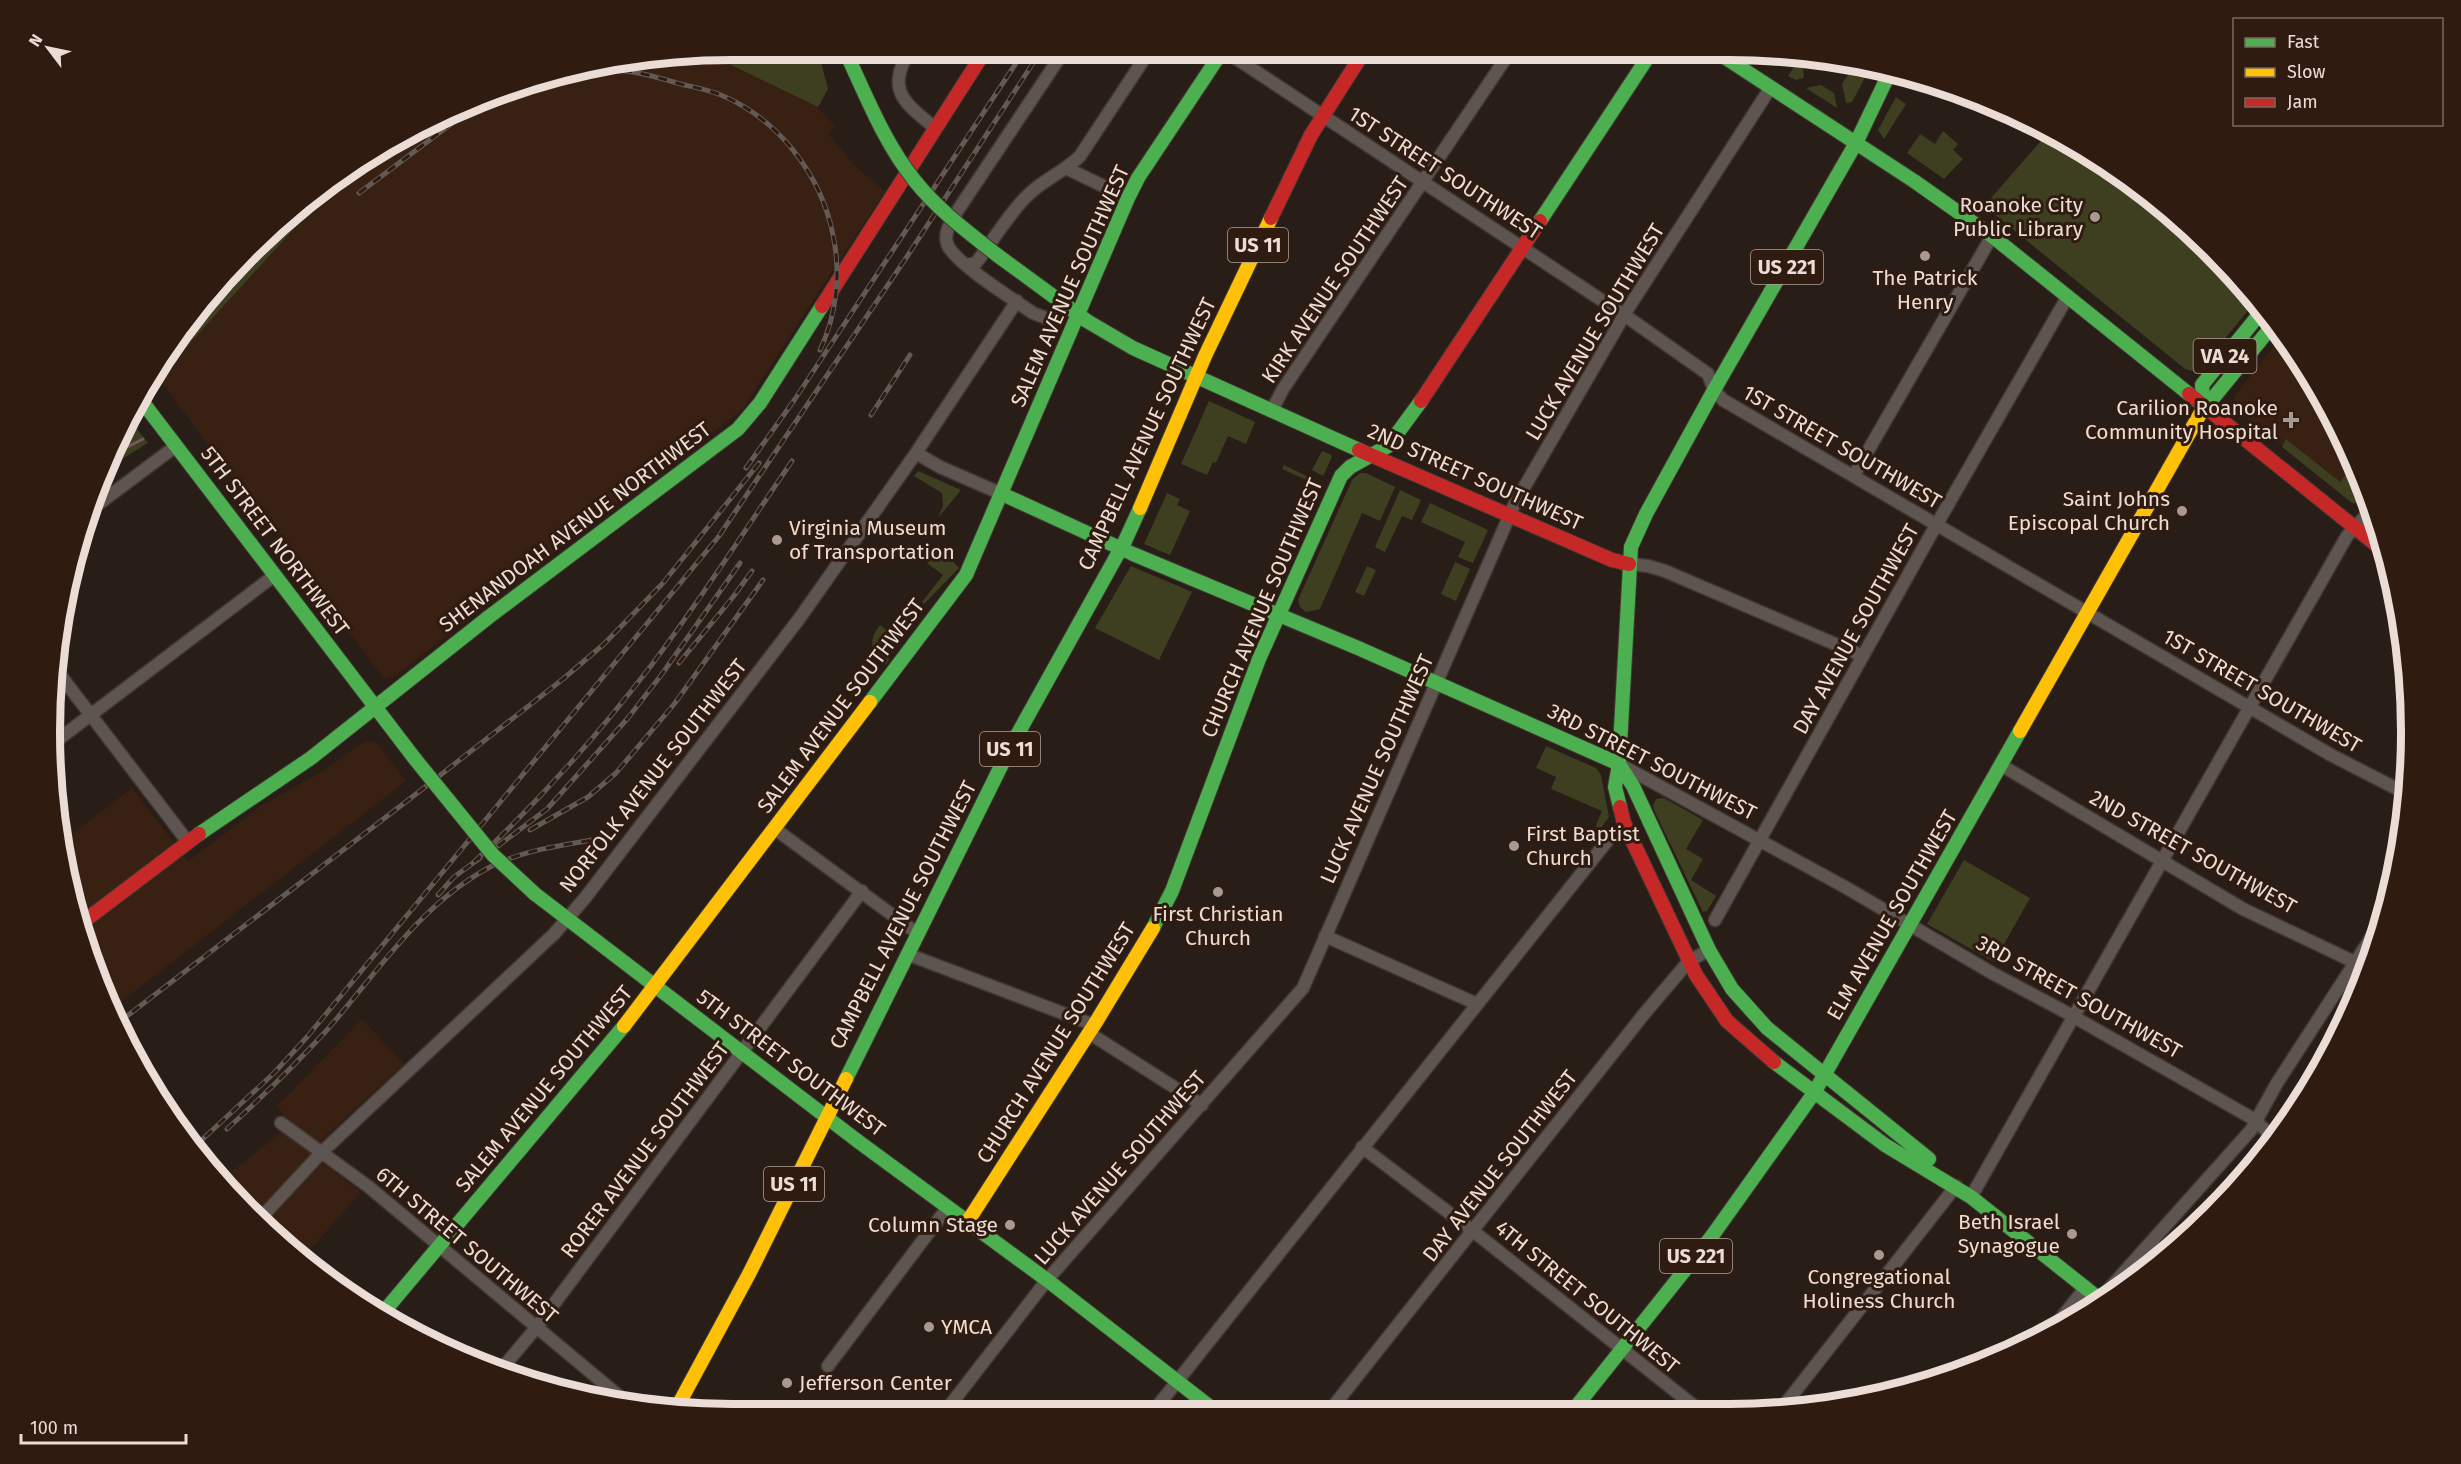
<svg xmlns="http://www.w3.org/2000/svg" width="2461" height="1464" font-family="'Fira Sans',sans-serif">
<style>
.built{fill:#382012}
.green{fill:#3e3e20}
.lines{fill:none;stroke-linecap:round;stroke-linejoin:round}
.stream{stroke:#7a5667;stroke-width:3}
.street-casing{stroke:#403732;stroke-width:15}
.fast-casing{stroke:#403732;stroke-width:16}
.slow-casing{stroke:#403732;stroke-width:16}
.jam-casing{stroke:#403732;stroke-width:16}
.street{stroke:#5f5550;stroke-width:12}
.fast{stroke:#4caf50;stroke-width:14}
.slow{stroke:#ffc107;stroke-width:14}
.jam{stroke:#c62828;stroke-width:14}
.rail-casing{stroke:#635955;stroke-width:5}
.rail{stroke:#2f1b10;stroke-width:3;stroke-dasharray:9;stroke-linecap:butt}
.fast-bridge-casing{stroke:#403732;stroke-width:16;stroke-linecap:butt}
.fast-bridge{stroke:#4caf50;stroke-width:14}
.poi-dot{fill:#a79a93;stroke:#2f1b10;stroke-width:2}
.labels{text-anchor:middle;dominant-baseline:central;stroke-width:6;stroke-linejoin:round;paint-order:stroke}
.shield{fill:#2f1b10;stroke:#b3a39b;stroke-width:1.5}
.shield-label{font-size:20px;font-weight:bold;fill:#ebddd6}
.street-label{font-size:21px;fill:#ebddd6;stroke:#2f1b10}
.poi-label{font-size:21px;fill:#ebddd6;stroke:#2f1b10;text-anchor:end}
.rim{fill:none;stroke:#ebddd6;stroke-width:8}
</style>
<rect width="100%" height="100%" fill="#281d17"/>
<g class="built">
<polygon points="643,55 691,55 727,63 818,107 835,126 828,133 855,166 885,191 741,411 584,529 395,676 384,679 158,378 345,173 430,120 513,86"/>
<polygon points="2282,336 2297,353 2360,471 2375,521 2234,408 2234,396"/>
<polygon points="369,741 377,743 406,781 112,1009 86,952 63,865 60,843 132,788 188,861 261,806 323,771 360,744"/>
<polygon points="362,1019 404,1064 308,1152 361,1192 303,1258 250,1215 220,1181 279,1134 288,1121 277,1106"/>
</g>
<g class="green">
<polygon points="691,55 819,55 828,89 818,107 727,63"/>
<polygon points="1801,56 1809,59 1809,64 1803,70 1804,78 1796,80 1788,76"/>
<polygon points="1853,67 1869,70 1852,102 1846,103 1842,84"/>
<polygon points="1821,85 1834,93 1837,108 1806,88"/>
<polygon points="1896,97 1906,104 1884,139 1878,130"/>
<polygon points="1943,131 1958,144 1953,150 1963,159 1944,179 1907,153 1920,134 1935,144"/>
<polygon points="2047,134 2108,165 2212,250 2255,302 2200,369 2192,371 2185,369 1984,206"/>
<polygon points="345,173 158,378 155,373 165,353 249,250 317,190"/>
<polygon points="1209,401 1255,422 1246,444 1228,436 1216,463 1213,462 1207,475 1181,464"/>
<polygon points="136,428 148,443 109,467 123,437"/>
<polygon points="2286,439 2340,482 2355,463 2366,492 2358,503 2352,503 2282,447"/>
<polygon points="1322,451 1330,454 1332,457 1323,476 1312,470"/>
<polygon points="1284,465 1321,483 1299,530 1296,528 1315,484 1282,469"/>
<polygon points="918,471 961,490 938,518 943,506 942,493 914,476"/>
<polygon points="1360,473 1366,473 1395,487 1380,521 1362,513 1320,609 1306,612 1300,607 1298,600 1352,480"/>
<polygon points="1400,490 1421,500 1412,520 1402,516 1385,552 1375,547"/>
<polygon points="1167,493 1180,499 1177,505 1190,511 1170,555 1144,544"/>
<polygon points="1430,503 1488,530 1473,563 1458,557 1465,542 1421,522"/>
<polygon points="936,551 952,560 959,568 924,604 922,602 943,575 927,563"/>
<polygon points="1455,562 1470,569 1456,601 1441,594"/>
<polygon points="1131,566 1192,592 1159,660 1095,628"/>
<polygon points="1367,566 1376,570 1364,596 1355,592"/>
<path d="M917,609L919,610L903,632L886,665C870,654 868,640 880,625L896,637Z"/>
<polygon points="1546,746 1596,768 1601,775 1609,817 1598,832 1596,825 1602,811 1551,789 1556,777 1536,768"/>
<polygon points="1664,798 1703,820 1686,849 1703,859 1691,880 1716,896 1707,911 1703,912 1654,810 1653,806 1656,799"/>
<polygon points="1964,860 2030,898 1994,962 1927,924"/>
</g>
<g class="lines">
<polyline class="stream" points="115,453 143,439"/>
<g class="street-casing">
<g id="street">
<polyline points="1228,53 1630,319 1708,374 1714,390 1723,400 2331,755 2405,793"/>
<path d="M908,54C885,92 908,105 935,128"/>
<polyline points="1068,169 1128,198"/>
<path d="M966,265L976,263C993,241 1008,214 1028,195C1043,180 1064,172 1080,156L1148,53"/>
<path d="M1046,318L1033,313C1016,301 951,261 947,243C944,232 951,222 956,213L1062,54"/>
<polyline points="1272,410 1283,389 1510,52"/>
<polyline points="916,453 940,467 1002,494"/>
<polyline points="1854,475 1992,236"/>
<polyline points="85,514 176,446"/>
<polyline points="1629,564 1648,566 1665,571 1863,656"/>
<polyline points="54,667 188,842"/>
<polyline points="51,745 275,575"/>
<polyline points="2001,765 2243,909 2367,968"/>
<polyline points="1623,766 1845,887 1992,973 2060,1009 2250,1117 2274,1137"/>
<polyline points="775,829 917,933"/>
<polyline points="1715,920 1930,536 2068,296"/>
<polyline points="1325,936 1477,1004"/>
<polyline points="907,954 1094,1025"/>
<polyline points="1089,1033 1202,1105"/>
<polyline points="281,1123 369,1187 625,1401"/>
<polyline points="1362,1147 1473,1231 1703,1413"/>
<polyline points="1971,1197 2347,536 2371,510"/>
<polyline points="258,1221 322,1152 554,934 585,898 799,619 916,453 1017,301"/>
<polyline points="2100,1299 2251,1130 2277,1083 2380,924"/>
<polyline points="2050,1332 2086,1287"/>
<polyline points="828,1366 948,1207"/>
<polyline points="499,1372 536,1328 862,891"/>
<polyline points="1779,1412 1956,1186"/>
<polyline points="944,1413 1047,1280 1303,988 1515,503 1629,307 1771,87"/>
<polyline points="1152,1413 1612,835"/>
<polyline points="1328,1413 1644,1014 1689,961 1709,950"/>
</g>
</g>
<g class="fast-casing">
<g id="fast">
<polyline points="1715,51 1914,181 1992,236 2189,394"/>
<polyline points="1540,221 1652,51"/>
<polyline points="997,255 1087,321 1133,348 1359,450"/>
<polyline points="141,400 415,759"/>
<polyline points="2204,407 2202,385 2262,311"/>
<polyline points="2200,414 2273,325"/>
<polyline points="1002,494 1133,554 1358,648 1619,764"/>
<polyline points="870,702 966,575 1128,198 1138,178 1221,53"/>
<polyline points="1619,764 1633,786 1709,950 1732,989 1767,1028 1929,1159"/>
<polyline points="1620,807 1615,787 1619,764 1631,547 1646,514 1714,390 1856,143 1889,74"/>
<polyline points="199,834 311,758 490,616 738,429 760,403 822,306"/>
<polyline points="535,894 859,1142 1047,1280 1218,1413"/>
<polyline points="1153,928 1172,891 1259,659 1341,476 1350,467 1388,446 1421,401"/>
<polyline points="1774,1062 1885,1145 1971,1197 2102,1301"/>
<polyline points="846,1079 1011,746 1125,541 1140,508"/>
<polyline points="382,1314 624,1026"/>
<polyline points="1571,1413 1712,1236 1814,1093 2020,731"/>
</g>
</g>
<g class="slow-casing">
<g id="slow">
<polyline points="1140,508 1205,356 1271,218"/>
<polyline points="2020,731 2200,414"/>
<polyline points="624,1026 870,702"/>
<polyline points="968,1221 1096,1022 1153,928"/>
<polyline points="675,1411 749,1274 846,1079"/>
</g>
</g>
<g class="jam-casing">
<g id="jam">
<polyline points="1271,218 1311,135 1363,53"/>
<polyline points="822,306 983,54"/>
<polyline points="2189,394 2384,551"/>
<polyline points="1421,401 1540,221"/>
<polyline points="1359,450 1612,560 1629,564"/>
<polyline points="1620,807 1624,823 1696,975 1727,1021 1774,1062"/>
<polyline points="79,925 199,834"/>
</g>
</g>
<use href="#street" class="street"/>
<use href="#fast" class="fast"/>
<use href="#slow" class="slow"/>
<use href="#jam" class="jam"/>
<g class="rail-casing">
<g id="rail">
<path d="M569,72C584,71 600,69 615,70C636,71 657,77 677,83C692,87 706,89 721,95C778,119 821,174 833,235C841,273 837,314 820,350"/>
<polyline points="359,193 475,106 522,83"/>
<polyline points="871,415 910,355"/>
<polyline points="746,468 795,399 1022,54"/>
<polyline points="679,663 733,597 752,571"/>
<polyline points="530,830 588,797 616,773 675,703 763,580"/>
<polyline points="498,846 547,809 628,718 662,674 740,563"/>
<path d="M474,862C537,803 597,736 650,667C700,601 745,530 792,461"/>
<polyline points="438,895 454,877 480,858"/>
<polyline points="118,1023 429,784 563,679 604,644 663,583 759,463"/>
<path d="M227,1129C261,1098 295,1065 327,1030C378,972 419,905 490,867C525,849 566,845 604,838"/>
<polyline points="192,1149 274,1073 307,1037 719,536 908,255 1039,54"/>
</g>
</g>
<use href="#rail" class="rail"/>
<g class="fast-bridge-casing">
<g id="fast-bridge">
<path d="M847,55C867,98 885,144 915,181C938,210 968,232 997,255"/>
<polyline points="415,759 493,855 535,894"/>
</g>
</g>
<use href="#fast-bridge" class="fast-bridge"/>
</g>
<g class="poi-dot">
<circle cx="2095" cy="217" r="6"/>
<circle cx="1925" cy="256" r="6"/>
<path d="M2288 411h6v6h6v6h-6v6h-6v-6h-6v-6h6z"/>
<circle cx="2182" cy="511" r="6"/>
<circle cx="777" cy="540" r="6"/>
<circle cx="1514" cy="846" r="6"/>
<circle cx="1218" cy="892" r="6"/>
<circle cx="1010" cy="1225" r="6"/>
<circle cx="2072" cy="1234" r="6"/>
<circle cx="1879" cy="1255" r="6"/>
<circle cx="929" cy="1327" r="6"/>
<circle cx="787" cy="1383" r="6"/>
</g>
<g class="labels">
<g class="shield">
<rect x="1228" y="228" width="60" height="34" rx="4.5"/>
<rect x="1751" y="250" width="72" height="34" rx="4.5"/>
<rect x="2193.5" y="339" width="63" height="34" rx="4.5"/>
<rect x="980" y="732" width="60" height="34" rx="4.5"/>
<rect x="764" y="1167" width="60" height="34" rx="4.5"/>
<rect x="1660" y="1239" width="72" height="34" rx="4.5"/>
</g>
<g class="shield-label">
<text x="1258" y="245">US 11</text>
<text x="1787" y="267">US 221</text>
<text x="2225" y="356">VA 24</text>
<text x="1010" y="749">US 11</text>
<text x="794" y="1184">US 11</text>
<text x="1696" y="1256">US 221</text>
</g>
<g class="street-label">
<text transform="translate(1445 173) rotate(33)">1ST STREET SOUTHWEST</text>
<text transform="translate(1335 280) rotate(-56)">KIRK AVENUE SOUTHWEST</text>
<text transform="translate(1070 286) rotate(-66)">SALEM AVENUE SOUTHWEST</text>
<text transform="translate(1595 332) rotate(-59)">LUCK AVENUE SOUTHWEST</text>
<text transform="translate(1147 434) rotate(-65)">CAMPBELL AVENUE SOUTHWEST</text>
<text transform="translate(1842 447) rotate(30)">1ST STREET SOUTHWEST</text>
<text transform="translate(1475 477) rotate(24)">2ND STREET SOUTHWEST</text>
<text transform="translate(575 527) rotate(-37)">SHENANDOAH AVENUE NORTHWEST</text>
<text transform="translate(275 541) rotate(53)">5TH STREET NORTHWEST</text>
<text transform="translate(1262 608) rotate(-67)">CHURCH AVENUE SOUTHWEST</text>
<text transform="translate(1856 629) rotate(-61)">DAY AVENUE SOUTHWEST</text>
<text transform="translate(2262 691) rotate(30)">1ST STREET SOUTHWEST</text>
<text transform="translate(841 706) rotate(-53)">SALEM AVENUE SOUTHWEST</text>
<text transform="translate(1652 762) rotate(27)">3RD STREET SOUTHWEST</text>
<text transform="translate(1377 769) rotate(-66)">LUCK AVENUE SOUTHWEST</text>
<text transform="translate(653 776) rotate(-52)">NORFOLK AVENUE SOUTHWEST</text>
<text transform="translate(2193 852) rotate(29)">2ND STREET SOUTHWEST</text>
<text transform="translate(903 915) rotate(-63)">CAMPBELL AVENUE SOUTHWEST</text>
<text transform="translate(1892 915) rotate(-60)">ELM AVENUE SOUTHWEST</text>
<text transform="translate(2079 997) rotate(29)">3RD STREET SOUTHWEST</text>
<text transform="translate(1056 1043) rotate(-58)">CHURCH AVENUE SOUTHWEST</text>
<text transform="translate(791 1063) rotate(37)">5TH STREET SOUTHWEST</text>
<text transform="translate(544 1089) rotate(-50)">SALEM AVENUE SOUTHWEST</text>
<text transform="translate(645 1150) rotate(-53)">RORER AVENUE SOUTHWEST</text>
<text transform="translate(1500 1166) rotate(-52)">DAY AVENUE SOUTHWEST</text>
<text transform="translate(1120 1168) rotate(-49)">LUCK AVENUE SOUTHWEST</text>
<text transform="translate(467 1245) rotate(40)">6TH STREET SOUTHWEST</text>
<text transform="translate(1587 1297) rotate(39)">4TH STREET SOUTHWEST</text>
</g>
<g class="poi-label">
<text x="2083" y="205">Roanoke City<tspan x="2083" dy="24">Public Library</tspan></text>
<text x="1925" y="278" text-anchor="middle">The Patrick<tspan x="1925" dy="24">Henry</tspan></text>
<text x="2278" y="408">Carilion Roanoke<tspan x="2278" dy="24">Community Hospital</tspan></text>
<text x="2170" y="499">Saint Johns<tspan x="2170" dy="24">Episcopal Church</tspan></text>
<text x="789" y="528" text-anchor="start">Virginia Museum<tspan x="789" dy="24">of Transportation</tspan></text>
<text x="1526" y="834" text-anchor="start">First Baptist<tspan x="1526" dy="24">Church</tspan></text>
<text x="1218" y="914" text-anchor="middle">First Christian<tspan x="1218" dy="24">Church</tspan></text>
<text x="2060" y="1222">Beth Israel<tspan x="2060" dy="24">Synagogue</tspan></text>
<text x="998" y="1225">Column Stage</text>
<text x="1879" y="1277" text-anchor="middle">Congregational<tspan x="1879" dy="24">Holiness Church</tspan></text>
<text x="941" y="1327" text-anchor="start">YMCA</text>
<text x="799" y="1383" text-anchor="start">Jefferson Center</text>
</g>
</g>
<path d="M0 0H2461V1464H0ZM732 60H1729A672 672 0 0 1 2401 732V732A672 672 0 0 1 1729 1404H732A672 672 0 0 1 60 732V732A672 672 0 0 1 732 60Z" fill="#2f1b10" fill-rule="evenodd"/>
<path class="rim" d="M732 60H1729A672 672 0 0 1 2401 732V732A672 672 0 0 1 1729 1404H732A672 672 0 0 1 60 732V732A672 672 0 0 1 732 60Z"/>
<rect x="2233" y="18" width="210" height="108" fill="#2f1b10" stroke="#7a695f" stroke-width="1.5"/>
<rect x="2245" y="38" width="30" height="9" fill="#4caf50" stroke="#7a695f" stroke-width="1.5"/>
<text x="2287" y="48" font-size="18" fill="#ebddd6">Fast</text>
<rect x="2245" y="68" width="30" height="9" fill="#ffc107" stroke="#7a695f" stroke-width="1.5"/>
<text x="2287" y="78" font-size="18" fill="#ebddd6">Slow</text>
<rect x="2245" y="98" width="30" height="9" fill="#c62828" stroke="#7a695f" stroke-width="1.5"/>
<text x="2287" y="108" font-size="18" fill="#ebddd6">Jam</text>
<g transform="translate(48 48) rotate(302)" stroke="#2f1b10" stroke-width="4.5" paint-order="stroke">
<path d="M0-4.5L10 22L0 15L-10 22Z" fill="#ebddd6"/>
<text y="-9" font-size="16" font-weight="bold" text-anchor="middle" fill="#ebddd6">N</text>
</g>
<path d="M21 1434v9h165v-9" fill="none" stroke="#ebddd6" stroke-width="3"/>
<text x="30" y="1434" font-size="18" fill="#ebddd6" stroke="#2f1b10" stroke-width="4.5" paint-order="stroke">100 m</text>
</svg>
